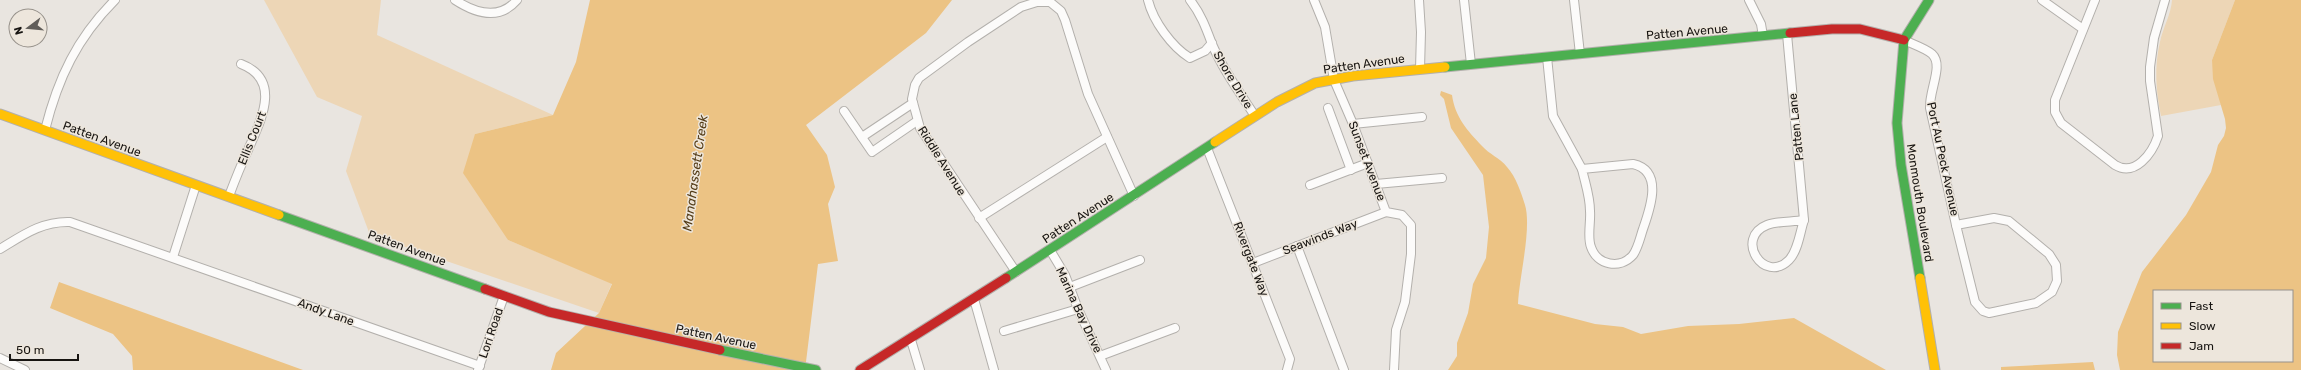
<svg xmlns="http://www.w3.org/2000/svg" width="2301" height="370" font-family="Rubik,sans-serif">
<style>
.green{fill:#edd6b6}
.water{fill:#ecc384;fill-rule:evenodd}
.lines{fill:none;stroke-linecap:round;stroke-linejoin:round}
.street-casing{stroke:#b3b0ac;stroke-width:10}
.fast-casing{stroke:#b3b0ac;stroke-width:11}
.slow-casing{stroke:#b3b0ac;stroke-width:11}
.jam-casing{stroke:#b3b0ac;stroke-width:11}
.street{stroke:#fcfbfa;stroke-width:8}
.fast{stroke:#4caf50;stroke-width:9}
.slow{stroke:#ffc107;stroke-width:9}
.jam{stroke:#c62828;stroke-width:9}
.labels{text-anchor:middle;dominant-baseline:central;stroke-width:3;stroke-linejoin:round;paint-order:stroke}
.street-label{font-size:12px;fill:#171411;stroke:#ede6dc}
.water-label{font-size:13px;font-style:italic;fill:#543c17;stroke:#ede6dc}
</style>
<rect width="100%" height="100%" fill="#e9e5e0"/>
<g class="green">
<polygon points="264,0 381,0 377,35 553,115 475,134 508,240 612,283 599,313 370,235 346,171 362,116 317,97"/>
<path d="M2172,0H2235L2212,60L2221,105L2161,116C2156,91 2154,67 2160,42C2163,27 2171,15 2172,0Z"/>
</g>
<g class="water">
<polygon points="590,0 952,0 926,33 806,125 827,155 835,187 828,204 838,261 818,264 805,370 551,370 556,353 599,313 612,284 508,240 463,173 475,134 553,115 576,62"/>
<path d="M2235,0H2301V370H2120L2117,355L2118,332L2142,272L2186,215L2211,172L2218,145L2224,136L2226,128L2225,119L2213,79L2212,60ZM2154,291H2292V361H2154Z"/>
<path d="M1441,91L1452,95C1455,117 1467,130 1482,146C1489,154 1500,158 1507,167C1516,177 1521,192 1525,205C1532,228 1519,278 1518,304L1595,324L1623,327L1641,334L1688,326L1739,324L1794,318L1886,370H1448L1457,356V343L1468,313L1473,284L1486,258L1489,227L1483,175L1451,128L1444,99L1440,95Z"/>
<polygon points="59,282 303,370 133,370 132,356 113,334 50,308"/>
<polygon points="2093,362 2095,370 2001,370 2001,367"/>
</g>
<g class="lines">
<g class="street-casing">
<g id="street">
<path d="M455,0C475,13 499,21 517,0"/>
<path d="M1148,0C1153,21 1172,47 1190,58L1205,51L1212,43"/>
<path d="M1190,0C1201,14 1206,28 1212,44C1223,70 1240,93 1255,116"/>
<polyline points="1314,0 1325,27 1334,80 1353,124 1386,212 1402,215 1411,225 1411,254 1405,302 1396,330 1394,370"/>
<polyline points="1419,0 1421,32 1420,69"/>
<polyline points="1464,0 1471,64"/>
<polyline points="1574,0 1580,54"/>
<polyline points="1749,0 1761,24 1763,36"/>
<polyline points="2042,0 2083,29"/>
<path d="M2095,0L2055,100V112L2061,123L2115,165C2135,177 2152,154 2158,136L2150,81V67L2154,38L2165,0"/>
<polyline points="1787,34 1804,220"/>
<path d="M1904,40C1912,44 1925,48 1932,54C1944,65 1929,90 1930,108L1956,225"/>
<polyline points="1547,57 1553,116 1582,169"/>
<polyline points="1328,108 1351,170"/>
<polyline points="844,111 872,152 917,121"/>
<polyline points="1353,124 1422,117"/>
<path d="M45,130C58,78 77,38 115,0"/>
<polyline points="862,137 913,103"/>
<polyline points="1207,148 1290,359 1287,370"/>
<path d="M1633,164C1664,171 1650,209 1643,229C1640,238 1638,248 1633,255C1620,270 1597,265 1591,247C1587,237 1591,222 1590,211C1590,196 1585,183 1582,169Z"/>
<polyline points="1376,184 1442,178"/>
<polyline points="1310,185 1368,163"/>
<path d="M229,196C235,180 241,165 248,150C260,122 283,80 241,64"/>
<polyline points="979,218 1107,137"/>
<polygon points="1994,218 2009,221 2049,254 2056,265 2057,281 2052,292 2036,303 1989,313 1983,311 1975,302 1956,225"/>
<path d="M1804,220C1800,232 1798,251 1789,260C1764,285 1734,238 1767,225C1778,221 1792,222 1804,220Z"/>
<polyline points="1297,246 1344,370"/>
<path d="M0,249C23,235 42,221 70,222L480,366"/>
<polyline points="1050,250 1065,275 1078,309 1106,370"/>
<polyline points="173,257 196,185"/>
<polyline points="1253,263 1386,212"/>
<polyline points="1016,272 920,128 912,99 915,85 919,78 968,42 1021,7 1037,2 1050,2 1061,11 1065,20 1088,94 1134,196"/>
<polyline points="1070,287 1140,260"/>
<polyline points="974,299 994,370"/>
<polyline points="1004,331 1078,309"/>
<polyline points="911,340 920,370"/>
<polyline points="1100,356 1175,328"/>
<polyline points="0,358 25,370"/>
<polyline points="478,370 504,296"/>
</g>
</g>
<g class="fast-casing">
<g id="fast">
<polyline points="1445,67 1790,33"/>
<polyline points="279,215 485,289"/>
<polyline points="1006,278 1215,142"/>
<polyline points="1920,278 1901,165 1897,123 1904,40 1929,0"/>
<polyline points="720,350 816,370"/>
</g>
</g>
<g class="slow-casing">
<g id="slow">
<polyline points="0,114 279,215"/>
<polyline points="1215,142 1277,102 1315,83 1353,76 1445,67"/>
<polyline points="1920,278 1935,370"/>
</g>
</g>
<g class="jam-casing">
<g id="jam">
<polyline points="1790,33 1832,29 1860,29 1904,40"/>
<polyline points="485,289 549,312 720,350"/>
<polyline points="860,370 1006,278"/>
</g>
</g>
<use href="#street" class="street"/>
<use href="#fast" class="fast"/>
<use href="#slow" class="slow"/>
<use href="#jam" class="jam"/>
</g>
<g class="labels">
<g class="street-label">
<text transform="translate(1687 32) rotate(-5)">Patten Avenue</text>
<text transform="translate(1364 64) rotate(-8)">Patten Avenue</text>
<text transform="translate(1233 80) rotate(59)">Shore Drive</text>
<text transform="translate(1796 127) rotate(-96)">Patten Lane</text>
<text transform="translate(252 138) rotate(-68)">Ellis Court</text>
<text transform="translate(102 139) rotate(20)">Patten Avenue</text>
<text transform="translate(1943 159) rotate(78)">Port Au Peck Avenue</text>
<text transform="translate(942 161) rotate(58)">Riddle Avenue</text>
<text transform="translate(1367 161) rotate(69)">Sunset Avenue</text>
<text transform="translate(1920 203) rotate(81)">Monmouth Boulevard</text>
<text transform="translate(1078 218) rotate(-33)">Patten Avenue</text>
<text transform="translate(1320 237) rotate(-21)">Seawinds Way</text>
<text transform="translate(407 248) rotate(20)">Patten Avenue</text>
<text transform="translate(1251 259) rotate(69)">Rivergate Way</text>
<text transform="translate(1079 310) rotate(65)">Marina Bay Drive</text>
<text transform="translate(326 312) rotate(20)">Andy Lane</text>
<text transform="translate(491 333) rotate(-71)">Lori Road</text>
<text transform="translate(716 337) rotate(12)">Patten Avenue</text>
</g>
<g class="water-label">
<text transform="translate(695 173) rotate(-82)">Manahassett Creek</text>
</g>
</g>
<rect x="2153" y="290" width="140" height="72" fill="#ede6dc" stroke="#97928b"/>
<rect x="2161" y="303" width="20" height="6" fill="#4caf50" stroke="#97928b"/>
<text x="2189" y="310" font-size="12" fill="#171411">Fast</text>
<rect x="2161" y="323" width="20" height="6" fill="#ffc107" stroke="#97928b"/>
<text x="2189" y="330" font-size="12" fill="#171411">Slow</text>
<rect x="2161" y="343" width="20" height="6" fill="#c62828" stroke="#97928b"/>
<text x="2189" y="350" font-size="12" fill="#171411">Jam</text>
<g transform="translate(28 28) rotate(254)"><circle r="19" fill="#ede6dc" stroke="#97928b"/>
<path d="M0-3L7 15L0 10L-7 15Z" fill="#605d59"/>
<text y="-6" font-size="11" font-weight="bold" text-anchor="middle" fill="#171411">N</text>
</g>
<path d="M10 354v6h68v-6" fill="none" stroke="#171411" stroke-width="2"/>
<text x="16" y="354" font-size="12" fill="#171411" stroke="#ede6dc" stroke-width="3" paint-order="stroke">50 m</text>
</svg>
